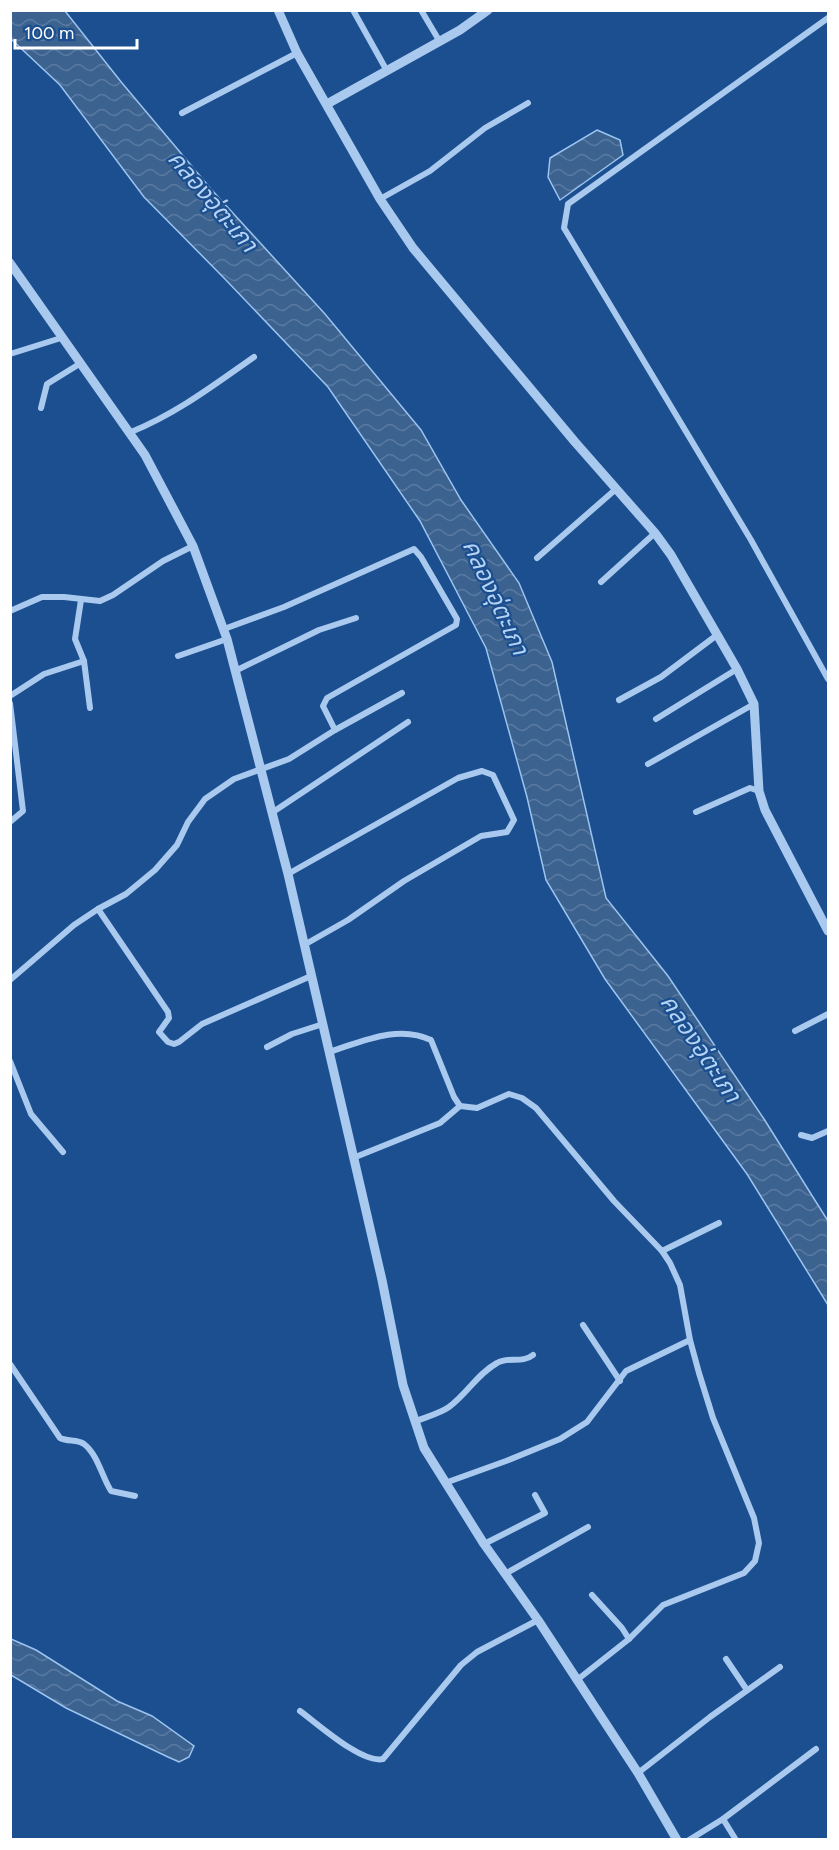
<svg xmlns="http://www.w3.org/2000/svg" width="839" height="1850" font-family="Figtree,'Noto Sans Thai',sans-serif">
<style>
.water{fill:url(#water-waves);stroke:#9cc4f0;stroke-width:1.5}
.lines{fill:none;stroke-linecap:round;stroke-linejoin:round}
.minor{stroke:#a9c9ee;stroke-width:6}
.tertiary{stroke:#a9c9ee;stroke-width:9}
.labels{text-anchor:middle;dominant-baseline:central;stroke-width:4.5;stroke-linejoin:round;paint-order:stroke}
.water-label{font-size:24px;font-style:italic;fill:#b5d3f5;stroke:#1b4f8f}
</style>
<defs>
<pattern id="water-waves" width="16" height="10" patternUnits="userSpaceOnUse" patternTransform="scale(1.5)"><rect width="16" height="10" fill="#3c6290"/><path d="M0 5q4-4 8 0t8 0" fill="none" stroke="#597aa1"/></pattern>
</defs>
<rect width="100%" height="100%" fill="#1b4f8f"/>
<g class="water">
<polygon points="10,11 65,11 122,83 211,189 325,314 421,430 461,500 519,583 552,662 606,898 668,976 764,1119 828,1221 828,1305 747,1174 605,979 546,880 527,797 486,648 420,521 328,387 224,278 144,197 60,85 11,39"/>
<polygon points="597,130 620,140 623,155 560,200 548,177 550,158"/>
<polygon points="11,1639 36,1650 117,1701 152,1716 194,1746 189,1757 179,1762 168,1757 66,1708 11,1675"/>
</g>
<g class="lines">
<g class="minor">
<polyline points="353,10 387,71"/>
<polyline points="421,10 440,42"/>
<polyline points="828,18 568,204 564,228 751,540 828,679"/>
<polyline points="182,113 297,53"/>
<polyline points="380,199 430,171 485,128 528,103"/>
<polyline points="10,354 61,338"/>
<polyline points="41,408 47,384 81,363"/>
<path d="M131,432C176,414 214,385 254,357"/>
<polyline points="537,558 616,489"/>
<polyline points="601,582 655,533"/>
<polyline points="81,600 75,639 84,661 90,708"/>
<polyline points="10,611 42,597 64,597 100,601 113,595 163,561 193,546"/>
<polyline points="224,629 284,607 414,549 421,557 457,619 456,625 327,698 323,706 335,730"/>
<polyline points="178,656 227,639"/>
<polyline points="235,671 319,630 356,618"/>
<polyline points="10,696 44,674 84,661"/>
<polyline points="619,700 661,677 717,635"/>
<polyline points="10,703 23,811 10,822"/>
<polyline points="656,719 737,669"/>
<polyline points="648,764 754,704"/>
<polyline points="273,812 408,722"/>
<polyline points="696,812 750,788 759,791"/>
<polyline points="288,874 458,778 482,771 493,775 514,820 507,832 481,836 404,881 348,920 304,945"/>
<polyline points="98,909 168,1012 169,1018 159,1032 168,1042 174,1044 179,1042 202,1024 311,976"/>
<polyline points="10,980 74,925 98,909 126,894 155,870 177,845 188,822 205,799 234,779 289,759 335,730 402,693"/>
<polyline points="795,1031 828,1014"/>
<polyline points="267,1047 292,1034 323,1024"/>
<path d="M329,1052C361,1042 398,1024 431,1040L454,1097L460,1106L477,1108L509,1094L522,1098L536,1108L614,1201L662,1251L670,1263L680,1285L690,1340L699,1373L713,1418L754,1518L759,1543L755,1561L744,1573L663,1605L629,1639L577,1680"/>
<polyline points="10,1061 31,1114 63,1152"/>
<polyline points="801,1135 812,1138 828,1131"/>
<polyline points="353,1158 440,1123 460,1106"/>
<polyline points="662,1251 719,1223"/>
<polyline points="583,1325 620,1381"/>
<path d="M10,1364L60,1438C68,1442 77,1439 84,1444C98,1455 102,1477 111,1491L135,1496"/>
<path d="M414,1422C425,1417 439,1414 449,1407C467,1394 477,1374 497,1363C509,1356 522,1364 533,1355"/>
<polyline points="445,1483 506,1461 560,1439 587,1422 626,1371 690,1340"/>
<polyline points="484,1544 545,1513 535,1495"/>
<polyline points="505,1574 588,1527"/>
<polyline points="592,1595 622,1628 629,1639"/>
<polyline points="726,1659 747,1690"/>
<path d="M300,1711C318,1724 362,1764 383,1759L461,1665L477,1652L538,1620"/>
<polyline points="638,1773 710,1717 780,1667"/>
<polyline points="723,1819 736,1840"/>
<polyline points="689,1840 723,1819 816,1749"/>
</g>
<g class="tertiary">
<polyline points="278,10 297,53 380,199 413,248 575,442 655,533 671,555 737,669 754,704 759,791 765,810 828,931"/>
<polyline points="327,104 460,30 488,10"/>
<polyline points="10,263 145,455 193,546 227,639 288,874 382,1280 403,1385 424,1448 484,1544 538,1620 638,1773 677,1840"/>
</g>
</g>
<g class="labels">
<g class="water-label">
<text transform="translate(213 201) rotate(50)">คลองอุ่ตะเภา</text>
<text transform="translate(496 597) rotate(65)">คลองอุ่ตะเภา</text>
<text transform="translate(701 1048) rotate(56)">คลองอุ่ตะเภา</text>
</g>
</g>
<rect width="839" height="1850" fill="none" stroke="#ffffff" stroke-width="24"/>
<path d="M15 39v9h122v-9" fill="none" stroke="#ffffff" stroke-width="3"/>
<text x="24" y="39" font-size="18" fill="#ffffff" stroke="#1b4f8f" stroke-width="4.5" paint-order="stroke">100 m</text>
</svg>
